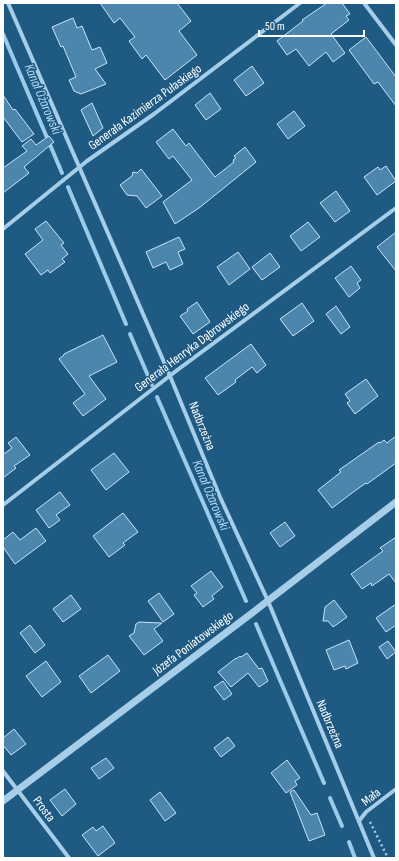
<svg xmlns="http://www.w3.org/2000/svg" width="399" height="861" font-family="'Sofia Sans Condensed',sans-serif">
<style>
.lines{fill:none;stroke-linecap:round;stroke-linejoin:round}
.stream{stroke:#9acbeb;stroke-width:4}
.building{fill:#4c86ad;stroke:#cae5f7}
.path{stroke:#a6cee9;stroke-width:2.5;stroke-dasharray:2 3;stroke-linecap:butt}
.minor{stroke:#a6cee9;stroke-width:4}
.tertiary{stroke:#a6cee9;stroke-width:7}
.labels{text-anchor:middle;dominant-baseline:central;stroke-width:3;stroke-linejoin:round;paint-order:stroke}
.street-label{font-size:13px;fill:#fff;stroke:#1f5a83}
.water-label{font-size:14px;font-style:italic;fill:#b2d8f1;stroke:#1f5a83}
</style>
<rect width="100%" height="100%" fill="#1f5a83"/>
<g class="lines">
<g class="stream">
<polyline points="3,34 62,173"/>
<polyline points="68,187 126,324"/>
<polyline points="130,334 152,385"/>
<polyline points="157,397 246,601"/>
<polyline points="256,624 324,783"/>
<polyline points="330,798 342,826"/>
<polyline points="349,842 355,858"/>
</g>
</g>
<g class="building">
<polygon points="100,3 177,3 191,21 179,31 197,55 165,80 146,55 142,59 129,41 135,37 120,18 114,23"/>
<polygon points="327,3 342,3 350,14 346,16 349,20 331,34 345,53 333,62 326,52 309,66 296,49 287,55 277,41 303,21 302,20"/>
<polygon points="73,18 77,28 82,26 92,50 100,47 107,63 95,69 106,84 81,94 74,91 69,80 76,77 63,46 61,47 52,27"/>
<polygon points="366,37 396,77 396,106 378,82 374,84 349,50"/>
<polygon points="252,66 264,83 246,96 234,80"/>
<polygon points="210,93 221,109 206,120 195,105"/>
<polygon points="3,95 13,110 15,109 34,134 22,142 3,117"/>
<polygon points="92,103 103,128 93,136 81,110"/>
<polygon points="294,111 305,126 288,139 277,124"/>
<polygon points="173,129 186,146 189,143 215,177 234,162 233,160 236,158 234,156 245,147 256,162 199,208 175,224 163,202 192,180 173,156 169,159 156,142"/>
<polygon points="49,136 54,142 24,167 29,173 3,193 3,168 27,151 22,146 31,139 36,145"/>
<polygon points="386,166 396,181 377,195 364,177 378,167 380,170"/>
<polygon points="141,169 162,196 146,208 137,196 127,195 120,185 132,176 133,172 137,173"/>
<polygon points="336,191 350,211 335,222 320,203"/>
<polygon points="46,221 64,243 61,245 68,254 62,259 65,262 50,273 48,270 41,275 25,254 43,240 35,229"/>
<polygon points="308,222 320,237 301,251 290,236"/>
<polygon points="396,232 396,271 377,247"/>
<polygon points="179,237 185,249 178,252 183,264 170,270 166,262 153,268 146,252"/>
<polygon points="238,252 250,269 229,285 217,267"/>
<polygon points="270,253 280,267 262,280 252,267"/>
<polygon points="351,266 361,280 357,283 360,288 349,297 335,278"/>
<polygon points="197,302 210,322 193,334 180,316 188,311 187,309"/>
<polygon points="302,303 314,321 293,336 280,319"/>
<polygon points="336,306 350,327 341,334 326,314"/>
<polygon points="103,335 117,362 89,376 106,399 83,416 73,403 85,394 59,359 64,355 64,354"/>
<polygon points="251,344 266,365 257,373 252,367 235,380 236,382 218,395 205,378"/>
<polygon points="366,379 378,396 355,414 347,403 350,401 345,394"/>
<polygon points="396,436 396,463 367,484 366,483 356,490 332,508 318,490 341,472 339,470 379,442 380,443 384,440 387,443"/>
<polygon points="16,437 30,455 14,466 16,468 3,478 3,452 4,454 12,448 8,443"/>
<polygon points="114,453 129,472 106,490 91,470"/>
<polygon points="60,492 70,505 56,515 60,520 49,528 36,510"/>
<polygon points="123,513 138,532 123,543 125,545 109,557 93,536"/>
<polygon points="285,522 295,536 280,547 270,533"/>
<polygon points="36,528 46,541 15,564 3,547 3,540 13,532 20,540"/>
<polygon points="396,537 396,583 389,574 372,586 371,583 362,589 351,574 383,551 380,548"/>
<polygon points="211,571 223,587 212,596 214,599 203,607 194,595 197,593 191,586"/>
<polygon points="159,593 174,614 163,622 148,601"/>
<polygon points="71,595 81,609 63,622 53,609"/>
<polygon points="334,600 347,617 333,627 328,621 323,621 325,607"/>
<polygon points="396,604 396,625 386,632 376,618"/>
<polygon points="139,622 162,623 154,629 163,641 144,655 129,636 134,633 136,624"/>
<polygon points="30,625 45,645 35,653 20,633"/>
<polygon points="349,640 358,663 346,669 345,666 334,670 326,650"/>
<polygon points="388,641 396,652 387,659 379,647"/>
<polygon points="247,653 259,669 262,668 268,681 259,687 248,673 231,687 218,672 236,658 236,659 240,656 241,657"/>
<polygon points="108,655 120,671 91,693 79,676"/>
<polygon points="46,661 61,682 42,697 26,676"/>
<polygon points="223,681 232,694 224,700 214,687"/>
<polygon points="14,729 26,744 11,755 3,745 3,738"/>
<polygon points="228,737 235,746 221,757 214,748"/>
<polygon points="106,758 114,768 99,779 91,768"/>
<polygon points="287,760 300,778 295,781 297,785 286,793 271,773"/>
<polygon points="65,789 76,804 62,816 50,800"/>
<polygon points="294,790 311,815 317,813 325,835 309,841 290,792"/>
<polygon points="160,792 176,813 165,821 150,800"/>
<polygon points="103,826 115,843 98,856 82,835 93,827 96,831"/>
</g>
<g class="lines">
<polyline class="path" points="370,822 388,858"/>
<g class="minor">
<polyline points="8,3 170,376 220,497 268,601 374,858"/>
<polyline points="364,3 396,45"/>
<polyline points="3,229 87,161 154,114 300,3"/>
<polyline points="3,505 176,371 396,208"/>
<polyline points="3,771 69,858"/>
<polyline points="359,821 366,812 396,789"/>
</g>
<polyline class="tertiary" points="3,801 256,610 396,502"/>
</g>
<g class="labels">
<g class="street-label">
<text transform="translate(145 107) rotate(-36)">Generała Kazimierza Pułaskiego</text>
<text transform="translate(192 347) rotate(-37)">Generała Henryka Dąbrowskiego</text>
<text transform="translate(202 426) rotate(68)">Nadbrzeżna</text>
<text transform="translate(193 643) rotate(-37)">Józefa Poniatowskiego</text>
<text transform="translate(330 724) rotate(67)">Nadbrzeżna</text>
<text transform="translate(371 797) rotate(-39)">Mała</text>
<text transform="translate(44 809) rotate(53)">Prosta</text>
</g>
<g class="water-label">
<text transform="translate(43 99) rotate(67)">Kanał Ożarowski</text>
<text transform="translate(211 495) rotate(67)">Kanał Ożarowski</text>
</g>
</g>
<rect width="399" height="861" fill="none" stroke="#ffffff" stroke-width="8"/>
<path d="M259 30v6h105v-6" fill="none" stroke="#ffffff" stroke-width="2"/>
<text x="265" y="30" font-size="12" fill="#ffffff" stroke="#1f5a83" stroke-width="3" paint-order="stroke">50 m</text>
</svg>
